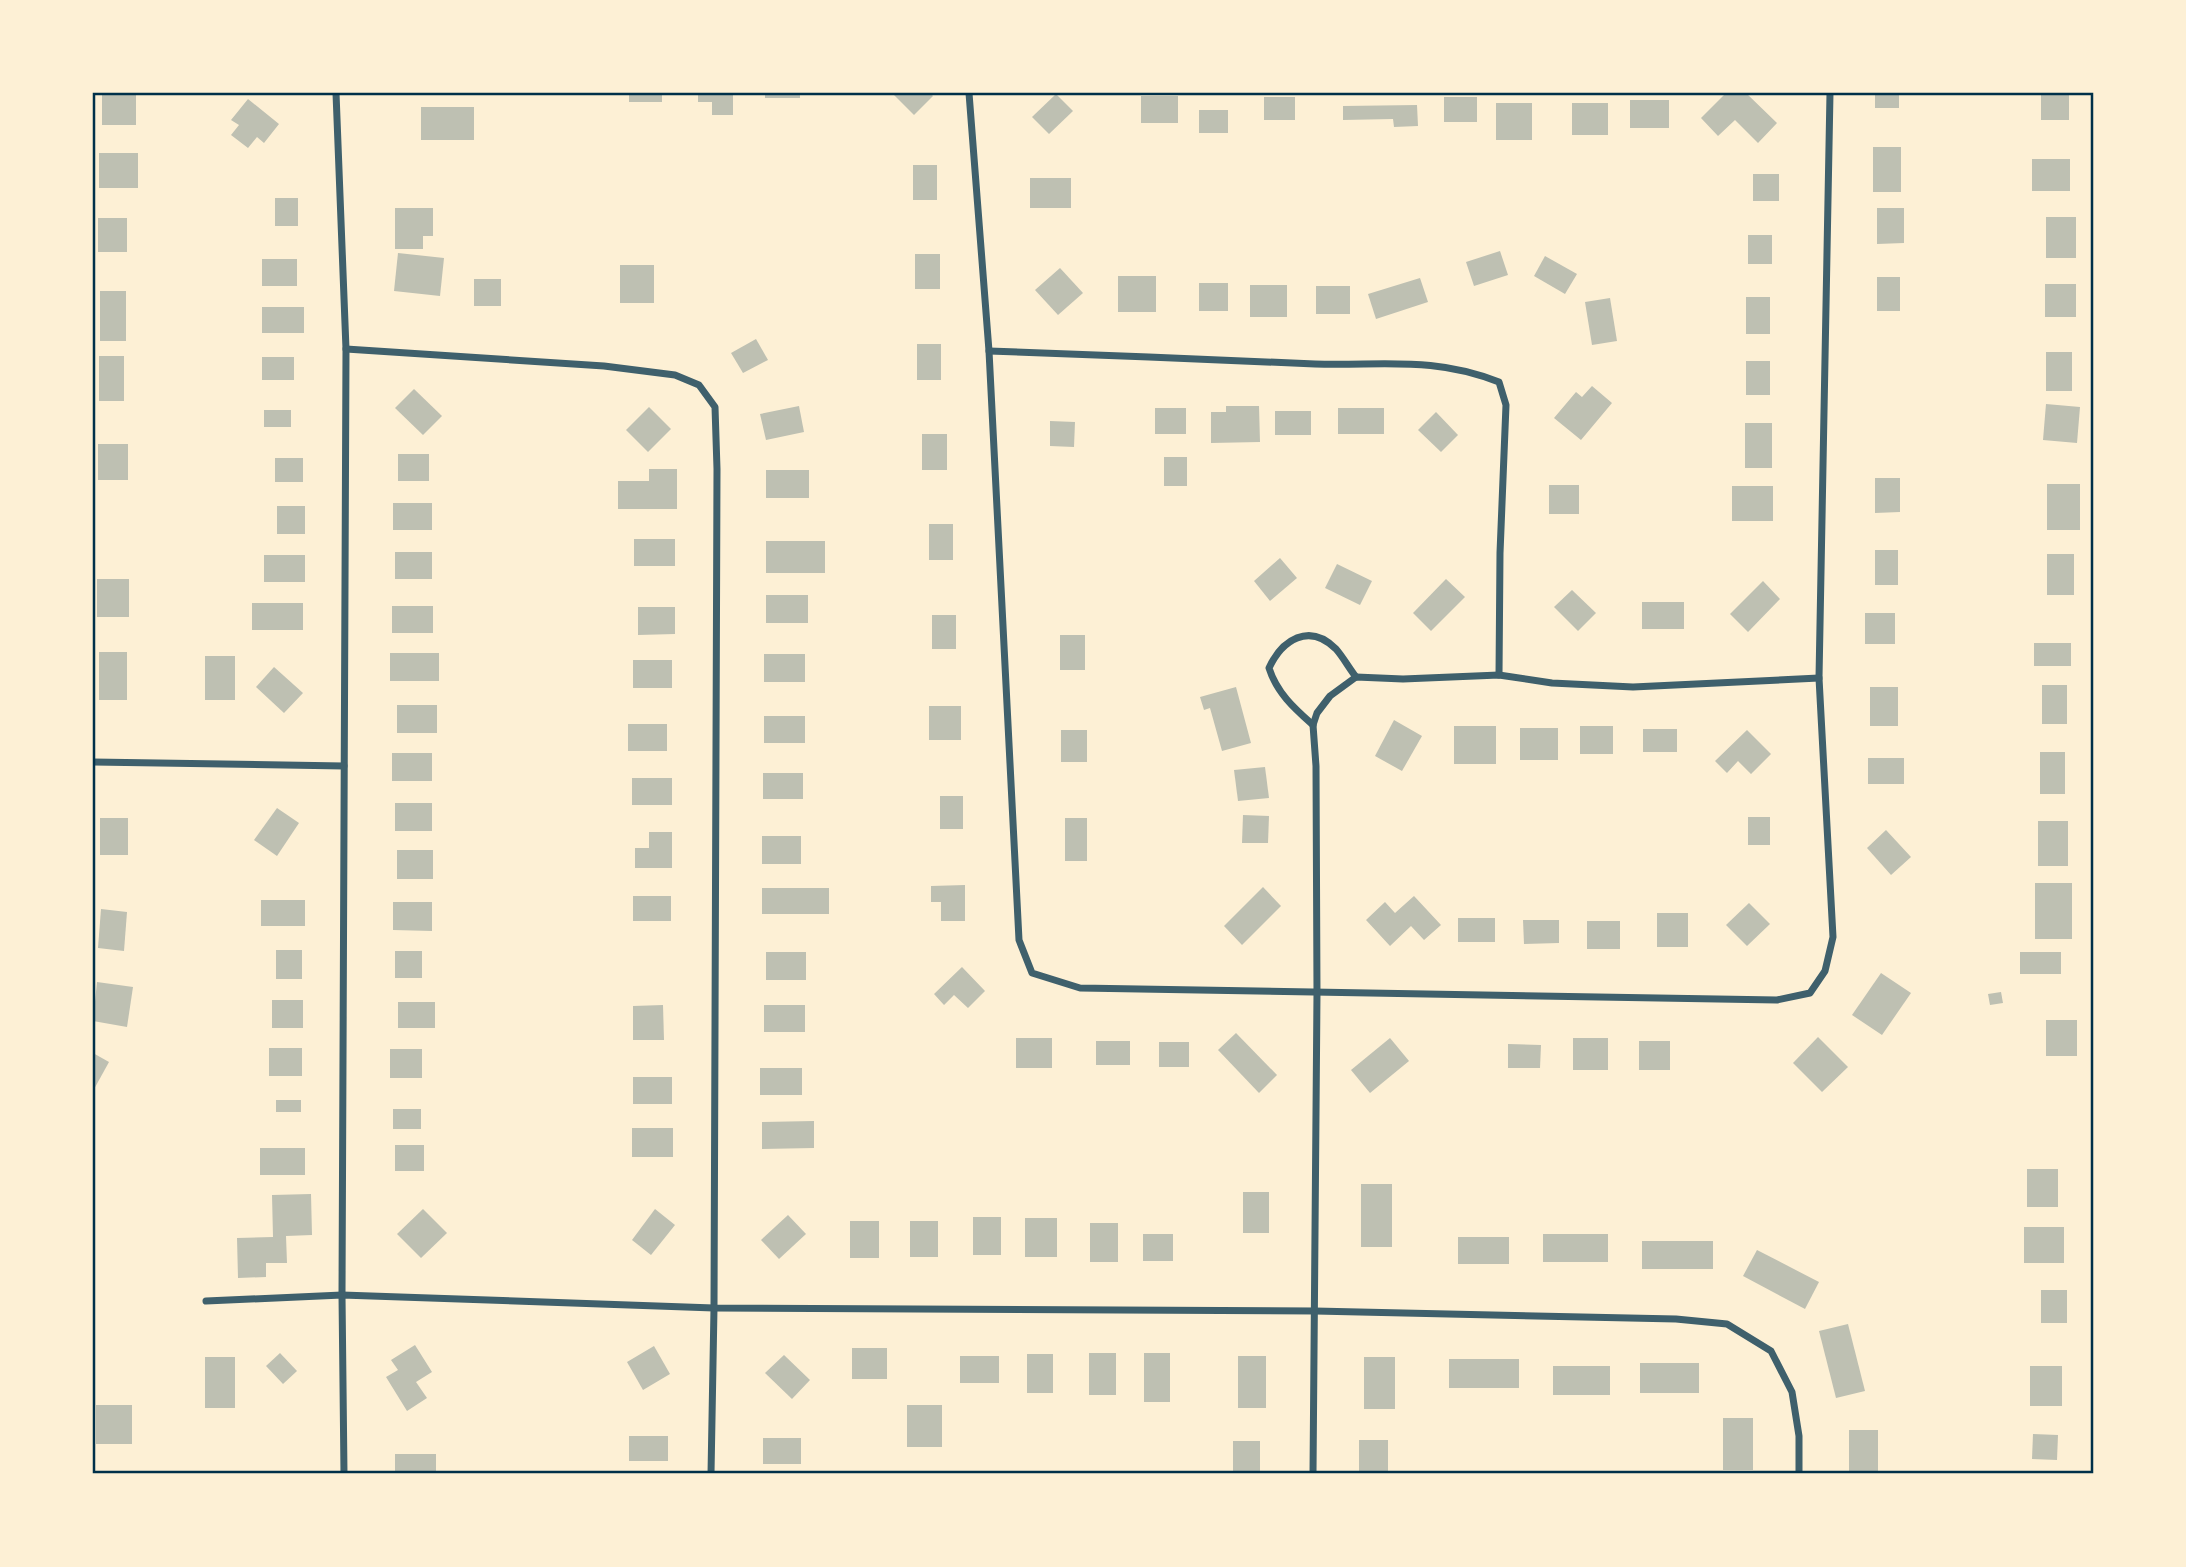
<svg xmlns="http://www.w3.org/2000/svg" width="2186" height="1567" font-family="'DejaVu Sans',sans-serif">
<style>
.building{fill:#bec0b2}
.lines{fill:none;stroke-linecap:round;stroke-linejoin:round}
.minor{stroke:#3f606c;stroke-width:7}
.neatline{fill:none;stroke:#003049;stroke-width:2.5}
</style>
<rect width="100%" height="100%" fill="#fdf0d5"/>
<g class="building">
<rect x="102" y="93" width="34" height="32"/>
<rect x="629" y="93" width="33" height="9"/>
<polygon points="698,93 733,93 733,115 712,115 712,102 698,102"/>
<rect x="765" y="93" width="35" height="5"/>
<polygon points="892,93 930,93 933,96 914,115"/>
<polygon points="1726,93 1746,93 1777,123 1758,143 1735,120 1718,136 1701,118"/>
<rect x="1875" y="93" width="24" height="15"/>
<rect x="2041" y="93" width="28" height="27"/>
<polygon points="1056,94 1073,111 1049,134 1032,117"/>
<rect x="1141" y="96" width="37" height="27"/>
<rect x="1264" y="97" width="31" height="23"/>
<rect x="1444" y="97" width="33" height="25"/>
<polygon points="248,99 279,124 264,143 257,137 248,148 231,135 239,125 231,120"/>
<rect x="1630" y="100" width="39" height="28"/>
<rect x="1496" y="103" width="36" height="37"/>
<rect x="1572" y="103" width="36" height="32"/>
<polygon points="1417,105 1418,126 1394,127 1393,119 1343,120 1343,106"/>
<rect x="421" y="107" width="53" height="33"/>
<rect x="1199" y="110" width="29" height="23"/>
<rect x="1873" y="147" width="28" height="45"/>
<rect x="99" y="153" width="39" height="35"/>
<rect x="2032" y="159" width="38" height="32"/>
<rect x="913" y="165" width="24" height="35"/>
<rect x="1753" y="174" width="26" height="27"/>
<rect x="1030" y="178" width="41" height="30"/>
<rect x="275" y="198" width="23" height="28"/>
<polygon points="395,208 433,208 433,236 423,236 423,249 395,249"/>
<polygon points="1877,208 1904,208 1904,243 1877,244"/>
<rect x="2046" y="217" width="30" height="41"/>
<rect x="98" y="218" width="29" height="34"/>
<rect x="1748" y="235" width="24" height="29"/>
<polygon points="1500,251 1508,275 1474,286 1466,262"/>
<polygon points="398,253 444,258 440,296 394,291"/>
<rect x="915" y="254" width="25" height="35"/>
<polygon points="1545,256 1577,274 1565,294 1534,276"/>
<rect x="262" y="259" width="35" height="27"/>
<rect x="620" y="265" width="34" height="38"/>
<polygon points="1060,268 1083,293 1058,315 1035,290"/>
<rect x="1118" y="276" width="38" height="36"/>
<rect x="1877" y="277" width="23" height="34"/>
<polygon points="1420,278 1428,302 1376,319 1368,294"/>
<rect x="474" y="279" width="27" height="27"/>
<rect x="1199" y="283" width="29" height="28"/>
<rect x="2045" y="284" width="31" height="33"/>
<rect x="1250" y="285" width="37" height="32"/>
<rect x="1316" y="286" width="34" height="28"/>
<rect x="100" y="291" width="26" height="50"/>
<rect x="1746" y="297" width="24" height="37"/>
<polygon points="1610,298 1617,341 1592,345 1585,302"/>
<rect x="262" y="307" width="42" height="26"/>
<polygon points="756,339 768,360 743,373 731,353"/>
<rect x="917" y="344" width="24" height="36"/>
<rect x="2046" y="352" width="26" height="39"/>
<rect x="99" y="356" width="25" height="45"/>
<rect x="262" y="357" width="32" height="23"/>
<rect x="1746" y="361" width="24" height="34"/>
<polygon points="1592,386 1612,403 1581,440 1554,418 1576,392 1582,397"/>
<polygon points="414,389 442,416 423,435 395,408"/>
<polygon points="2046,404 2080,407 2077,443 2043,440"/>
<polygon points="799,406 804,432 766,440 760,414"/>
<polygon points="1226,406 1259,406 1260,442 1211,443 1211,412 1226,412"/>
<polygon points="649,407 671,429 648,452 626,430"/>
<rect x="1155" y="408" width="31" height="26"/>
<rect x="1338" y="408" width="46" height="26"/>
<rect x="264" y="410" width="27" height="17"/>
<rect x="1275" y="411" width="36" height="24"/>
<polygon points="1436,412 1458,435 1441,452 1418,430"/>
<polygon points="1050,421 1075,422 1074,447 1050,446"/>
<rect x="1745" y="423" width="27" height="45"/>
<rect x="922" y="434" width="25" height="36"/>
<rect x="98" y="444" width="30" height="36"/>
<rect x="398" y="454" width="31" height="27"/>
<rect x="1164" y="457" width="23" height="29"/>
<rect x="275" y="458" width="28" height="24"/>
<polygon points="649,469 677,469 677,509 618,509 618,481 649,481"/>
<rect x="766" y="470" width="43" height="28"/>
<polygon points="1875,478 1900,478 1900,512 1875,513"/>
<rect x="2047" y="484" width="33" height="46"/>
<rect x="1549" y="485" width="30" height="29"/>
<rect x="1732" y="486" width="41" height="35"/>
<rect x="393" y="503" width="39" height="27"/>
<rect x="277" y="506" width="28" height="28"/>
<rect x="929" y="524" width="24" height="36"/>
<rect x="634" y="539" width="41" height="27"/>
<rect x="766" y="541" width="59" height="32"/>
<rect x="1875" y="550" width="23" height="35"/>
<rect x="395" y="552" width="37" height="27"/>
<rect x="2047" y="554" width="27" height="41"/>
<rect x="264" y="555" width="41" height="27"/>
<polygon points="1280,558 1297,578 1270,601 1254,581"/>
<polygon points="1337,564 1372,581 1360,605 1325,588"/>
<rect x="97" y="579" width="32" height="38"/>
<polygon points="1446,579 1465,597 1431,631 1413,613"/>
<polygon points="1763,581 1780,599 1748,632 1730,614"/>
<polygon points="1572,590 1596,613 1578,631 1554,607"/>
<rect x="766" y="595" width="42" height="28"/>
<rect x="1642" y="602" width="42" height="27"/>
<rect x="252" y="603" width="51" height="27"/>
<rect x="392" y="606" width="41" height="27"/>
<polygon points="638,607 675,607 675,634 638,635"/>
<rect x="1865" y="613" width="30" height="31"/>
<rect x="932" y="615" width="24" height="34"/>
<rect x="1060" y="635" width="25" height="35"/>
<rect x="2034" y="643" width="37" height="23"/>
<rect x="99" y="652" width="28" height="48"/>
<rect x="390" y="653" width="49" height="28"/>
<rect x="764" y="654" width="41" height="28"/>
<rect x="205" y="656" width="30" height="44"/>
<rect x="633" y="660" width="39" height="28"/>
<polygon points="274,667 303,693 284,713 256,687"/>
<rect x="2042" y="685" width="25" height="39"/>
<polygon points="1236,687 1251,743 1222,751 1210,708 1204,710 1200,697"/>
<rect x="1870" y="687" width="28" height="39"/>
<rect x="397" y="705" width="40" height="28"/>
<rect x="929" y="706" width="32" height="34"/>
<rect x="764" y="716" width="41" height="27"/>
<polygon points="1394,720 1422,736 1402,771 1375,756"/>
<rect x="628" y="724" width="39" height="27"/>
<rect x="1454" y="726" width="42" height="38"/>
<rect x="1580" y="726" width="33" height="28"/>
<rect x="1520" y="728" width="38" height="32"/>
<rect x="1643" y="729" width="34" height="23"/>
<rect x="1061" y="730" width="26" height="32"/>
<polygon points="1747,730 1771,754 1751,774 1738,761 1727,773 1715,761"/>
<rect x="2040" y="752" width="25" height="42"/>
<rect x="392" y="753" width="40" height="28"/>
<rect x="1868" y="758" width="36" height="26"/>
<polygon points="1265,767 1269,798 1238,801 1234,770"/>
<rect x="763" y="773" width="40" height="26"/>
<rect x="632" y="778" width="40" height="27"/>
<rect x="940" y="796" width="23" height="33"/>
<rect x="395" y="803" width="37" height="28"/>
<polygon points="277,808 299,823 277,856 254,840"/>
<polygon points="1243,815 1269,816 1268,843 1242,843"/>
<rect x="1748" y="817" width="22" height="28"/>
<rect x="100" y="818" width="28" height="37"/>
<rect x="1065" y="818" width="22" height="43"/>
<rect x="2038" y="821" width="30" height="45"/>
<polygon points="1886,830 1911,857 1891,875 1867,848"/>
<polygon points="649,832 672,832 672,868 635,868 635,848 649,848"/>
<rect x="762" y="836" width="39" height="28"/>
<rect x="397" y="850" width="36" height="29"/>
<rect x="2035" y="883" width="37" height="56"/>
<polygon points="965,885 965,921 941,921 941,902 931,902 931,886"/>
<polygon points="1263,887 1281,906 1242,945 1224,926"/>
<rect x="762" y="888" width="67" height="26"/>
<rect x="633" y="896" width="38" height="25"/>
<polygon points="1414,896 1441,925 1424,940 1411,926 1390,946 1366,920 1385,902 1395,913"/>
<rect x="261" y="900" width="44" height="26"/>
<polygon points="393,902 432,902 432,931 393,930"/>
<polygon points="1749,903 1770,924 1747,946 1726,925"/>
<polygon points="101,909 127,912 124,951 98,948"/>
<rect x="1657" y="913" width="31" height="34"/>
<rect x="1458" y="918" width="37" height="24"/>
<polygon points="1523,920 1559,920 1559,943 1524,944"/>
<rect x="1587" y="921" width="33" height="28"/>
<rect x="276" y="950" width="26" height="29"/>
<rect x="395" y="951" width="27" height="27"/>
<rect x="766" y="952" width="40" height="28"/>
<rect x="2020" y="952" width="41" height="22"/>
<polygon points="962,967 985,991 968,1008 954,995 944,1005 934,994"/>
<polygon points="1881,973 1911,993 1882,1035 1852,1015"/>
<polygon points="97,982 133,987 127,1027 93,1021"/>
<polygon points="2001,992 2003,1003 1990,1005 1988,994"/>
<rect x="272" y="1000" width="31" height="28"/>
<rect x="398" y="1002" width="37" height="26"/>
<polygon points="663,1005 664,1040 633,1040 633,1006"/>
<rect x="764" y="1005" width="41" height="27"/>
<rect x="2046" y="1020" width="31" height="36"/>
<polygon points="1236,1033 1277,1075 1259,1093 1218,1050"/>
<polygon points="1818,1037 1848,1067 1822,1092 1793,1063"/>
<rect x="1016" y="1038" width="36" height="30"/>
<polygon points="1390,1038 1409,1061 1370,1093 1351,1070"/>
<rect x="1573" y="1038" width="35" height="32"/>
<rect x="1096" y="1041" width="34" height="24"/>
<rect x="1639" y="1041" width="31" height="29"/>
<rect x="1159" y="1042" width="30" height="25"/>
<polygon points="1508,1044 1541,1045 1540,1068 1508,1068"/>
<rect x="269" y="1048" width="33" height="28"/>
<rect x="390" y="1049" width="32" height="29"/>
<polygon points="93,1053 109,1062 93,1091"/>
<rect x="760" y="1068" width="42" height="27"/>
<rect x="633" y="1077" width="39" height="27"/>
<rect x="276" y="1100" width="25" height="12"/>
<rect x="393" y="1109" width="28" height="20"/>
<polygon points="814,1121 814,1148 762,1149 762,1122"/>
<rect x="632" y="1128" width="41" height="29"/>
<rect x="395" y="1145" width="29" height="26"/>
<rect x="260" y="1148" width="45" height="27"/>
<rect x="2027" y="1169" width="31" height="38"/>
<rect x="1361" y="1184" width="31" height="63"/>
<rect x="1243" y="1192" width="26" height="41"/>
<polygon points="311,1194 312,1235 286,1236 287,1263 266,1263 266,1277 238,1278 237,1238 273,1237 272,1195"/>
<polygon points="423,1209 447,1233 421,1258 397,1234"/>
<polygon points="655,1209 675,1225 651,1255 632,1240"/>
<polygon points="788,1215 806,1234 779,1259 761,1240"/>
<rect x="973" y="1217" width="28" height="38"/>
<rect x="1025" y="1218" width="32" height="39"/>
<rect x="850" y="1221" width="29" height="37"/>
<rect x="910" y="1221" width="28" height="36"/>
<rect x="1090" y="1223" width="28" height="39"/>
<rect x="2024" y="1227" width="40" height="36"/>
<rect x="1143" y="1234" width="30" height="27"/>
<rect x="1543" y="1234" width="65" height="28"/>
<rect x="1458" y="1237" width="51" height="27"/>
<rect x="1642" y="1241" width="71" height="28"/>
<polygon points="1757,1250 1819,1282 1805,1309 1743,1276"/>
<rect x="2041" y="1290" width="26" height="33"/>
<polygon points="1848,1324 1865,1391 1836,1398 1819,1331"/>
<polygon points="415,1345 432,1372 416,1382 427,1398 407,1411 386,1377 398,1370 391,1360"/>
<polygon points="654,1346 670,1374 643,1390 627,1362"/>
<rect x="852" y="1348" width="35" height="31"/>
<polygon points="280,1353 297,1371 283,1384 266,1366"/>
<rect x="1089" y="1353" width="27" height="42"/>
<rect x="1144" y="1353" width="26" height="49"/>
<rect x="1027" y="1354" width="26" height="39"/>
<polygon points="784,1355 810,1380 792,1399 765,1373"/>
<rect x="960" y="1356" width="39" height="27"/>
<rect x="1238" y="1356" width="28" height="52"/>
<rect x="205" y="1357" width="30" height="51"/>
<rect x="1364" y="1357" width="31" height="52"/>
<rect x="1449" y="1359" width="70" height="29"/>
<rect x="1640" y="1363" width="59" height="30"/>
<rect x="1553" y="1366" width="57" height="29"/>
<rect x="2030" y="1366" width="32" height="40"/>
<rect x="96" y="1405" width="36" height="39"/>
<rect x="907" y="1405" width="35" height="42"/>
<rect x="1723" y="1418" width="30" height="52"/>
<rect x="1849" y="1430" width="29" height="44"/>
<polygon points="2033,1434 2058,1435 2057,1460 2032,1459"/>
<rect x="629" y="1436" width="39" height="25"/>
<rect x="763" y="1438" width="38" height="26"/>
<rect x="1359" y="1440" width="29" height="34"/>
<rect x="1233" y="1441" width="27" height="33"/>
<rect x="395" y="1454" width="41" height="20"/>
</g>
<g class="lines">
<g class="minor">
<polyline points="336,93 346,349 342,1295 344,1474"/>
<polyline points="969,93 989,351 1019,940 1032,973 1080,988 1777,1000 1810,993 1825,971 1833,937 1819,678 1830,93"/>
<polyline points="346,349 604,366 675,375 699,385 715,407 717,469 714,1308 711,1474"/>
<path d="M989,351C1098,355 1206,359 1315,364C1383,366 1434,356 1499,382L1506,405L1500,553L1499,675"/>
<path d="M1313,725C1294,708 1277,693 1269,668C1282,640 1309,622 1336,649C1343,657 1349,668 1356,677"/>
<polyline points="93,762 344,766"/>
<polyline points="206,1301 342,1295 714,1308 1315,1311 1676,1319 1727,1324 1771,1351 1792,1392 1799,1436 1799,1474"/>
<polyline points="1313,1474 1317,993 1316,766 1313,725 1317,713 1330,696 1356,677 1403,679 1499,675 1552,683 1633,687 1819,678"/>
</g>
</g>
<rect width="2186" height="1567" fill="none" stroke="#fdf0d5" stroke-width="189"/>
<rect x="94" y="94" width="1998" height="1378" class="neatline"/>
</svg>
